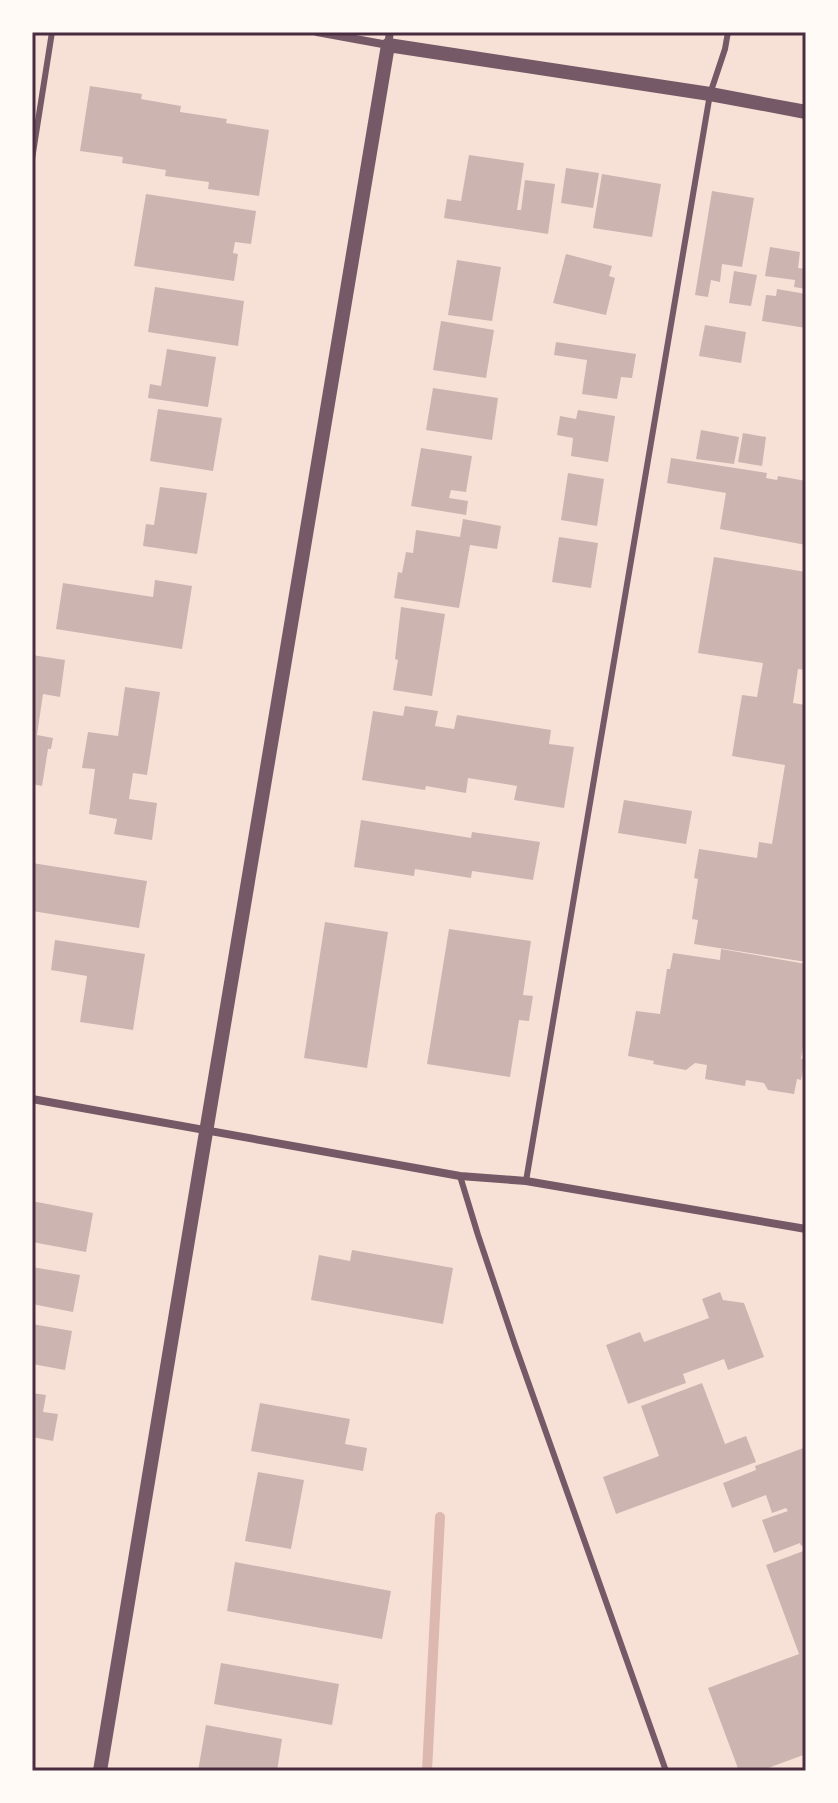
<svg xmlns="http://www.w3.org/2000/svg" width="838" height="1803" viewBox="0 0 838 1803" font-family="Arial,sans-serif">
<style>
.lines{fill:none;stroke-linecap:round;stroke-linejoin:round}
.stream{stroke:#dcb8b0;stroke-width:10}
.building{fill:#ccb4b1}
.service{stroke:#755966;stroke-width:6}
.minor{stroke:#755966;stroke-width:8}
.tertiary{stroke:#755966;stroke-width:14}
.neatline{fill:none;stroke:#4a2c40;stroke-width:3}
</style>
<rect width="100%" height="100%" fill="#f7e1d7"/>
<g class="lines">
<path class="stream" d="M427 1771 440 1517"/>
</g>
<g class="building">
<path d="M90 86 142 94 141 99 181 106 180 112 227 119 226 123 269 130 259 196 208 189 209 182 165 176 166 170 122 163 123 157 80 151Z"/>
<path d="M469 155 524 163 517 210H521L525 180 555 184 548 234 444 218 447 199 461 201Z"/>
<path d="M566 168 599 173 593 208 561 203Z"/>
<path d="M602 174 661 184 652 237 593 228Z"/>
<path d="M712 191 754 198 742 267 722 264 720 282 711 280 708 297 695 295Z"/>
<path d="M146 194 256 211 251 244 235 242 233 253 238 254 234 281 134 266Z"/>
<path d="M770 247 800 252 798 268 806 269V289L794 287 795 280 765 276Z"/>
<path d="M566 254 612 266 609 276 615 278 606 315 553 303Z"/>
<path d="M457 260 501 267 492 321 448 315Z"/>
<path d="M734 271 757 275 751 306 729 303Z"/>
<path d="M155 287 244 301 238 346 148 332Z"/>
<path d="M777 289 806 294V328L762 321 766 295 776 296Z"/>
<path d="M441 321 494 330 486 378 433 370Z"/>
<path d="M705 325 746 332 741 363 699 356Z"/>
<path d="M556 342 636 354 632 378 621 377 617 399 582 394 587 360 554 355Z"/>
<path d="M167 349 216 357 208 407 148 398 150 384 161 386Z"/>
<path d="M433 388 498 398 492 440 426 430Z"/>
<path d="M158 409 222 418 213 471 150 461Z"/>
<path d="M578 410 615 416 608 462 571 456 573 438 557 435 560 416 576 419Z"/>
<path d="M701 430 739 437 734 464 696 459Z"/>
<path d="M743 433 766 437 762 466 738 462Z"/>
<path d="M421 448 472 456 466 492 451 490 449 498 468 501 466 515 411 506Z"/>
<path d="M671 458 767 473 766 478 777 480 778 476 806 481V545L720 529 726 493 667 483Z"/>
<path d="M568 473 604 479 597 526 561 520Z"/>
<path d="M160 487 207 493 197 554 143 546 146 524 154 525Z"/>
<path d="M463 519 501 526 497 549 470 545 459 608 394 598 398 572 402 573 406 552 413 553 416 530 460 537Z"/>
<path d="M559 537 598 543 591 588 552 582Z"/>
<path d="M714 557 806 572V670L798 669 793 703 806 705V962L694 944 698 920 692 919 698 879 694 878 699 849 757 858 759 842 772 844 785 765 732 756 742 695 757 697 763 663 698 653Z"/>
<path d="M155 580 192 586 182 649 56 629 63 583 153 597Z"/>
<path d="M401 607 445 614 432 696 393 690 398 660 395 659Z"/>
<path d="M32 655 65 660 60 697 43 694 37 735 53 738 51 749H48L42 786 32 784Z"/>
<path d="M125 687 160 692 147 775 133 773 129 799 157 803 152 840 114 834 117 819 89 814 95 769 82 768 88 732 118 736Z"/>
<path d="M405 706 438 711 435 726 454 729 457 715 551 730 549 744 574 747 564 808 514 800 517 786 468 778 466 793 426 786 425 790 362 780 373 711 403 716Z"/>
<path d="M624 800 692 811 686 844 618 833Z"/>
<path d="M361 820 471 838 472 832 540 842 533 880 472 871 471 878 415 869 414 876 354 867Z"/>
<path d="M32 863 147 881 139 928 32 911Z"/>
<path d="M325 922 388 932 367 1068 304 1058Z"/>
<path d="M449 929 531 941 523 995 533 996 529 1021 519 1020 510 1077 427 1064Z"/>
<path d="M55 940 145 954 133 1030 80 1022 87 976 51 970Z"/>
<path d="M721 949 806 964V1027L801 1059H805L801 1080 797 1079 794 1094 768 1090 764 1083 746 1080 745 1086 705 1079 707 1065 695 1063 686 1070 653 1064 654 1061 628 1056 636 1011 660 1014 667 969H670L673 953 720 960Z"/>
<path d="M32 1201 93 1213 86 1252 32 1242Z"/>
<path d="M352 1250 453 1268 443 1324 311 1300 319 1255 350 1261Z"/>
<path d="M32 1267 80 1275 73 1312 32 1304Z"/>
<path d="M720 1292 723 1300 744 1303 764 1357 728 1370 724 1359 683 1374 686 1383 628 1404 606 1345 640 1332 644 1342 709 1318 702 1299Z"/>
<path d="M32 1324 72 1331 65 1370 32 1364Z"/>
<path d="M702 1383 725 1444 746 1436 756 1462 616 1514 603 1477 659 1456 641 1406Z"/>
<path d="M32 1393 46 1395 43 1412 58 1414 53 1441 32 1437Z"/>
<path d="M260 1403 350 1419 345 1444 367 1448 363 1471 251 1451Z"/>
<path d="M806 1447V1544L801 1546 800 1543 774 1553 762 1520 788 1511 786 1508 772 1513 766 1495 732 1508 723 1483 756 1470 755 1466Z"/>
<path d="M258 1472 304 1480 291 1549 245 1541Z"/>
<path d="M806 1550V1754L760 1771H739L708 1688 799 1654 766 1565Z"/>
<path d="M235 1562 391 1591 382 1639 227 1611Z"/>
<path d="M221 1663 339 1684 332 1725 214 1704Z"/>
<path d="M206 1725 282 1739 277 1771H198Z"/>
</g>
<g class="lines">
<g class="service">
<path d="M32 159 52 32"/>
<path d="M460 1176 478 1235 515 1345 666 1771"/>
<path d="M526 1181 710 94 725 49 728 32"/>
</g>
<g class="minor">
<path d="M317 32 388 45 390 32"/>
<path d="M32 1099 460 1176 526 1181 806 1229"/>
</g>
<path class="tertiary" d="M100 1771 199 1174 388 45 710 94 806 112"/>
</g>
<rect width="838" height="1803" fill="none" stroke="#fffaf5" stroke-width="68"/>
<rect x="34" y="34" width="770" height="1735" class="neatline"/>
</svg>
